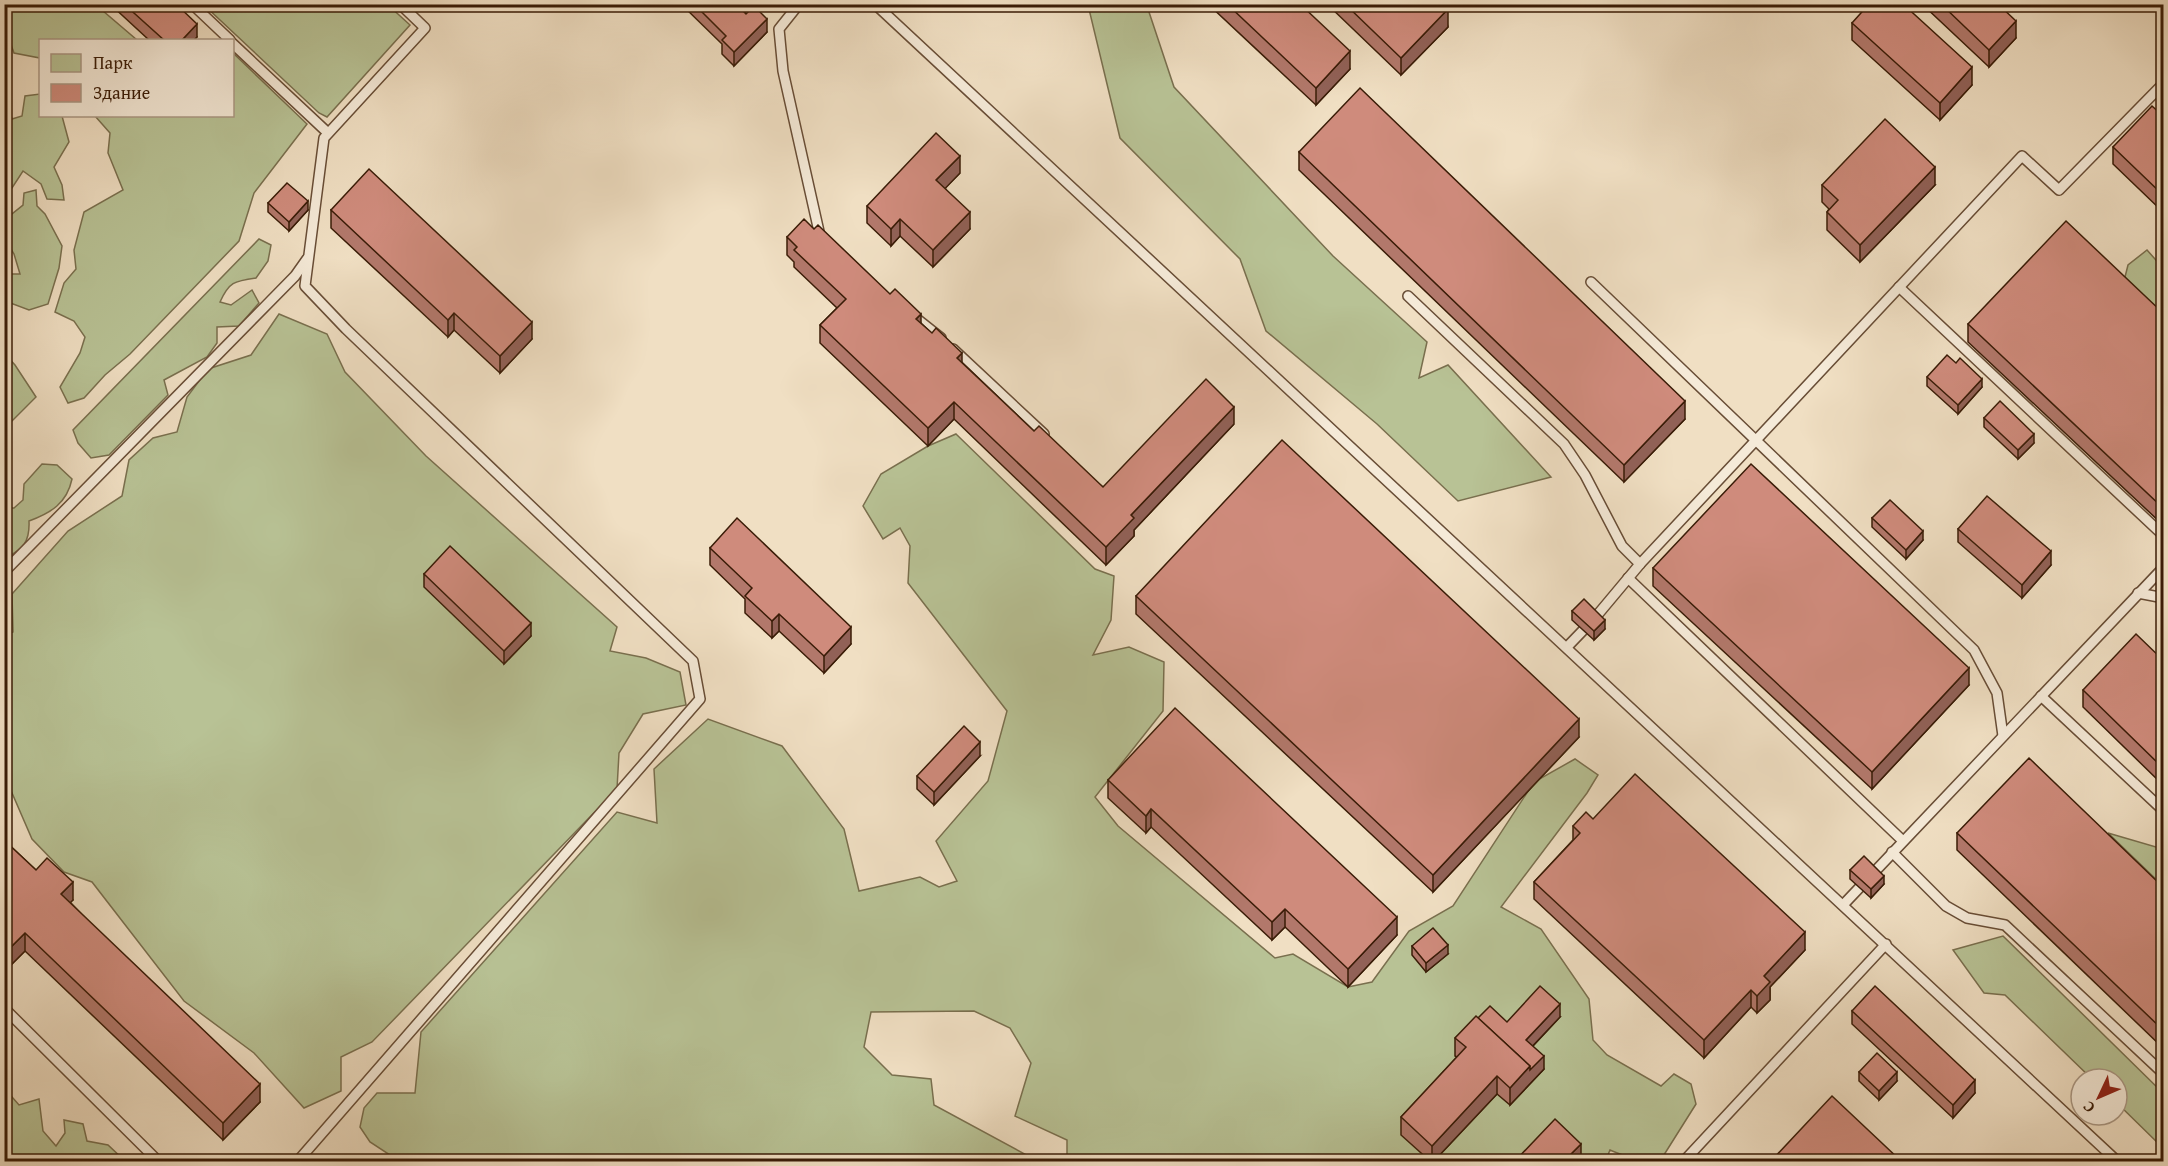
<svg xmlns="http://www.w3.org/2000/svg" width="2168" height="1166" viewBox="0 0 2168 1166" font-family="'Gentium Book Plus',serif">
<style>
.green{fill:#b8c295;stroke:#796f4e;stroke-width:1.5}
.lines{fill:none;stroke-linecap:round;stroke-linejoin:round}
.service-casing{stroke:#684d36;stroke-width:12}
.service{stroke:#f5ead8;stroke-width:9}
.wall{fill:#b2786b;stroke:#3a1c07;stroke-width:1.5}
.shaded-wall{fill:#916157;stroke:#3a1c07;stroke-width:1.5}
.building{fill:#cf8b7c;stroke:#3a1c07;stroke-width:1.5}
</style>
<rect width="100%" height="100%" fill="#f0dfc3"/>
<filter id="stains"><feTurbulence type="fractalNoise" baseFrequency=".00333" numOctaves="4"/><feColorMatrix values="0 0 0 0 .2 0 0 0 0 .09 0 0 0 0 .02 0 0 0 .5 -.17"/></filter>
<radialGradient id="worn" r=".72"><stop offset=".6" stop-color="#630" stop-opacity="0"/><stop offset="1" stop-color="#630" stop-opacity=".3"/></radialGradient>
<g class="green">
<path d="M4 5H96L137 40H40V58L14 53 5 28Z"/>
<path d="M204 5H388L410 25 327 117 319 113Z"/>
<path d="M1088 5H1150L1148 9 1174 87 1333 256 1427 342 1419 378 1448 365 1551 477 1458 501 1377 424 1266 331 1240 259 1120 138Z"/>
<path d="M233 53 307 124 254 193 239 241 130 354 105 375 84 398 68 403 60 387 80 353 85 337 74 321 55 312 64 283 76 269 74 250 84 212 123 190 108 153 110 133 95 116H232Z"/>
<path d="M40 94V116H62L69 142 54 167 62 185 64 200 47 199 41 184 23 171 12 188 5 187V97L12 119 22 116 25 96Z"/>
<path d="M36 190 37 206 45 214 62 246 59 268 48 304 29 310 5 301V262L7 274H20L14 254 5 239 7 218 23 205 24 193Z"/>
<path d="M259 239 271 245 268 261 256 278C234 281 229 282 220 302L231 305 252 290 259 303 239 326 217 327V343L207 357 164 380 168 395 109 455 91 458 78 443 73 430Z"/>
<path d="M2147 250 2163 268V329L2122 289 2128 265Z"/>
<path d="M279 314 327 334 345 372 426 456 617 627 610 651 646 658 680 672 686 705 643 714 619 753 617 789 372 1042 341 1057V1091L304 1108 254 1053 184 1001 92 882 64 872 32 839 9 786 5 758 4 635 13 632 12 594 68 531 122 496 129 460 153 438 177 432 187 397 208 369 251 355Z"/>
<path d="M5 354 15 365 36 397 5 428Z"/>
<path d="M956 434 1095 569 1114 576 1111 620 1093 655 1129 647 1164 662 1163 711 1095 797 1118 826 1275 958 1293 954 1348 987 1372 982 1409 931 1453 906 1534 782 1575 759 1598 775 1587 793 1501 907 1541 929 1589 999 1593 1040 1607 1055 1661 1086 1674 1074 1691 1084 1696 1104 1662 1158C1641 1164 1630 1158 1610 1150L1605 1162 1067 1161V1140L1015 1116 1031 1063 1010 1028 974 1011 871 1012 864 1047 892 1075 931 1079 934 1105 1032 1158 1034 1161H399L370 1142 360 1127 364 1108 377 1093H415L421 1032 617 812 657 823 654 769 708 719 782 746 844 829 859 891 920 877 939 887 957 881 936 841 988 781 1007 711 908 583 910 546 900 528 883 539 863 506 881 474 928 446Z"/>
<path d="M42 464 57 465 72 479C67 503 51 513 29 521 30 543 23 548 5 559V508H14L23 500 24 484Z"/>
<path d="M2108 833 2163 849V886Z"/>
<path d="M2003 936 2163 1093V1148L2117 1103V1079H2092L2005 995 1984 993 1953 950Z"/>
<path d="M5 1089 19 1105 39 1099 43 1131 56 1146 65 1133 64 1120 83 1124 87 1141 108 1145 125 1161H5Z"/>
</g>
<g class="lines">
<defs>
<g id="service">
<path d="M192 4 230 40"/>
<path d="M799 4 779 29 783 71 820 236"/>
<path d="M875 4 2118 1162"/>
<path d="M232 43 328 133"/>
<path d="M1591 282 1974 650 1997 693 2003 736"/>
<path d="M1899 287 2164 536"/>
<path d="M1408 296 1564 444 1585 475 1622 546 1640 564"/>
<path d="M912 315 941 338"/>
<path d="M953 349 1044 434"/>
<path d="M4 572 295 276 307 259"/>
<path d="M1628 578 1903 841"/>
<path d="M2138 593 2164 598"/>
<path d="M1567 647 1594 619 1640 564 2022 156 2059 190 2164 83"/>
<path d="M2041 696 2164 811"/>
<path d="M1892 852 1946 906 1967 918 2005 925 2164 1074"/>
<path d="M1843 905 2164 567"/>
<path d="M4 1008 159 1162"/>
<path d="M297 1162 700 699 693 661 346 329 305 286 324 138 425 28 400 4"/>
<path d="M1683 1162 1886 944"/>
</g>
</defs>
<use href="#service" class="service-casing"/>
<use href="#service" class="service"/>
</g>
<g class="wall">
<path d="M110 4H176L197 37 194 40H149Z"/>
<path d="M681 4H736L767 32 734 66 722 54V44Z"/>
<path d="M1208 4H1300L1350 69 1316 105Z"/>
<path d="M1327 4H1442L1448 27 1401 75Z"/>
<path d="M1922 4H1998L2016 38 1989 67Z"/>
<path d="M1852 23 1972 85 1940 120 1852 40Z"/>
<path d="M2163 116V212L2113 164V147Z"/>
<path d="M1299 152 1685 419 1624 482 1299 170Z"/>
<path d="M960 173 945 188 970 229 933 267 900 236 891 246 867 223V206Z"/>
<path d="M1822 185H1935L1860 262 1827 230V212L1829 209 1822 202Z"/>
<path d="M268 203 308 210 289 231 268 212Z"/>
<path d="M331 210 532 339 500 373 454 330 448 337 331 228Z"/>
<path d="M787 237 921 323 1034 431 1103 487 1234 424 1134 530V536L1106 565 954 419 928 446 820 343V325L837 308 794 267V262L787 255Z"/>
<path d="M2163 313V525L1968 342V324Z"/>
<path d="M1956 363 1982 387 1958 414 1927 386V377Z"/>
<path d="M1984 418 2034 443 2018 459 1984 427Z"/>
<path d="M1872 518 1923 540 1906 559 1872 527Z"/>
<path d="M1958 529 2051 565 2022 598 1958 542Z"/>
<path d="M710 548 851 644 824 673 779 631 772 638 745 613V599L710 565Z"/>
<path d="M1653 568 1969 685 1872 789 1653 586Z"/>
<path d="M424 574 531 636 504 664 424 587Z"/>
<path d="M1136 596 1579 737 1433 892 1136 614Z"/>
<path d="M1572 611 1605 629 1594 640 1572 620Z"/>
<path d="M2163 660V785L2083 707V690Z"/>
<path d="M980 756 934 805 917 789V776Z"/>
<path d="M1108 780 1397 935 1348 987 1285 927 1272 940 1151 827 1146 833 1108 798Z"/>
<path d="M1593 819 1805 950 1770 987V1000L1757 1013 1751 1007 1704 1058 1534 899V882L1573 840V826Z"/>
<path d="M1957 833 2163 887V1048L1957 850Z"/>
<path d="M4 840 36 870 73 900 70 902 260 1102 223 1140 25 951 9 967 4 962Z"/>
<path d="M1850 870 1884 884 1871 898 1850 879Z"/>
<path d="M1412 946 1448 954 1426 972 1412 955Z"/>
<path d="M1852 1011 1975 1093 1953 1118 1852 1024Z"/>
<path d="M1560 1017 1533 1046 1544 1069 1510 1105 1497 1094 1434 1161H1430L1401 1135V1117L1457 1057 1455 1056V1038L1478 1018 1507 1022Z"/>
<path d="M1859 1072 1897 1081 1879 1100 1859 1081Z"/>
</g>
<g class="shaded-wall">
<path d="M1448 9V27L1401 75V58Z"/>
<path d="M767 19V32L734 66V52Z"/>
<path d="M2016 21V38L1989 67V50Z"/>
<path d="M197 24V37L194 40H182Z"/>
<path d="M1350 51V69L1316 105V88Z"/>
<path d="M1972 67V85L1940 120V103Z"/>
<path d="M960 156V173L936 198V180Z"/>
<path d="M1935 167V185L1860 262V245Z"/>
<path d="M308 201V210L289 231V222Z"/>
<path d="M970 212V229L933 267V250Z"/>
<path d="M900 219V236L891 246V229Z"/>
<path d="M454 313V330L448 337V320Z"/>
<path d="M921 314V331L916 319Z"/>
<path d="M532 322V339L500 373V356Z"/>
<path d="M962 353V370L957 358Z"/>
<path d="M1982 379V387L1958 414V405Z"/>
<path d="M1685 401V419L1624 482V465Z"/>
<path d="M954 402V419L928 446V428Z"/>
<path d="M1234 407V424L1134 530V536L1106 565V547L1131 515Z"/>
<path d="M2034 434V443L2018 459V450Z"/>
<path d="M1923 531V540L1906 559V550Z"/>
<path d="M2051 551V565L2022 598V585Z"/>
<path d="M779 614V631L772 638V621Z"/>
<path d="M1605 620V629L1594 640V631Z"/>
<path d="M531 623V636L504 664V651Z"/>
<path d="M851 627V644L824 673V656Z"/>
<path d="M1969 668V685L1872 789V772Z"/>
<path d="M1579 719V737L1433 892V875Z"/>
<path d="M980 742V756L934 805V792Z"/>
<path d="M1151 809V827L1146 833V816Z"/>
<path d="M1884 876V884L1871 898V889Z"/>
<path d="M73 882V900L61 912V894Z"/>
<path d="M1285 909V927L1272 940V922Z"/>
<path d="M1397 917V935L1348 987V969Z"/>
<path d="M1805 932V950L1770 987V1000L1757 1013V996L1764 976Z"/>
<path d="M25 933V951L9 967V949Z"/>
<path d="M1448 945V954L1426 972V963Z"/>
<path d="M1751 990V1007L1704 1058V1040Z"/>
<path d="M1560 1004V1017L1526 1053V1040Z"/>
<path d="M1544 1056V1069L1510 1105V1088L1530 1066Z"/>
<path d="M1897 1072V1081L1879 1100V1091Z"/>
<path d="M1497 1076V1094L1434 1161H1432V1146Z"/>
<path d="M1975 1080V1093L1953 1118V1105Z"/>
<path d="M260 1084V1102L223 1140V1123Z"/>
<path d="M1581 1144V1157L1577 1161H1564Z"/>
</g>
<g class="building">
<path d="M124 4H176L197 24 182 40H164Z"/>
<path d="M694 4H736L746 14 754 6 767 19 734 52 722 40 726 36Z"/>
<path d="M1227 4H1300L1350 51 1316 88Z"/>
<path d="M1345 4H1442L1448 9 1401 58Z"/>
<path d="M1869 4H1903L1972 67 1940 103 1852 23Z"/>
<path d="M1941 4H1998L2016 21 1989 50Z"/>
<path d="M1360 88 1685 401 1624 465 1299 152Z"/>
<path d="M2152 106 2163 116V195L2113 147Z"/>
<path d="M1885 119 1935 167 1860 245 1827 212 1838 200 1822 185Z"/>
<path d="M936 133 960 156 936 180 970 212 933 250 900 219 891 229 867 206Z"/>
<path d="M369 169 532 322 500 356 454 313 448 320 331 210Z"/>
<path d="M287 183 308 201 289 222 268 203Z"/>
<path d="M804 219 814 229 818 225 890 294 895 289 921 314 916 319 932 333 936 328 962 353 957 358 1034 431 1039 426 1103 487 1206 379 1234 407 1131 515 1134 518 1106 547 954 402 928 428 820 325 846 299 794 250 797 247 787 237Z"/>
<path d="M2066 221 2163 313V508L1968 324Z"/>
<path d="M1947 355 1956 363 1960 358 1982 379 1958 405 1927 377Z"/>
<path d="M2000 401 2034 434 2018 450 1984 418Z"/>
<path d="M1282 440 1579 719 1433 875 1136 596Z"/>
<path d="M1751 464 1969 668 1872 772 1653 568Z"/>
<path d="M1987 496 2051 551 2022 585 1958 529Z"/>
<path d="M1890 500 1923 531 1906 550 1872 518Z"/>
<path d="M737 518 851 627 824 656 779 614 772 621 745 596 752 588 710 548Z"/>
<path d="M450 546 531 623 504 651 424 574Z"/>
<path d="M1584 599 1605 620 1594 631 1572 611Z"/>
<path d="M2136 634 2163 660V768L2083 690Z"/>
<path d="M1175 708 1397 917 1348 969 1285 909 1272 922 1151 809 1146 816 1108 780Z"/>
<path d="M964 726 980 742 934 792 917 776Z"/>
<path d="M2029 758 2163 887V1030L1957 833Z"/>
<path d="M1635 774 1805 932 1764 976 1770 982 1757 996 1751 990 1704 1040 1534 882 1580 833 1573 826 1586 812 1593 819Z"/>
<path d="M4 840 36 870 47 858 73 882 61 894 260 1084 223 1123 25 933 9 949 4 945Z"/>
<path d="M1864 856 1884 876 1871 889 1850 870Z"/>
<path d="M1433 928 1448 945 1426 963 1412 946Z"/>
<path d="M1540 986 1560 1004 1526 1040 1544 1056 1530 1070V1066L1478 1018 1490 1006 1507 1022Z"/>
<path d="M1875 986 1975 1080 1953 1105 1852 1011Z"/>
<path d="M1476 1016 1530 1066 1510 1088 1497 1076 1432 1146 1401 1117 1466 1047 1455 1038Z"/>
<path d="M1877 1053 1897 1072 1879 1091 1859 1072Z"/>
<path d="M1832 1096 1901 1161H1771Z"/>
<path d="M1555 1119 1581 1144 1564 1161H1515Z"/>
</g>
<rect width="2168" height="1166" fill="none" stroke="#f0dfc3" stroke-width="24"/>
<rect x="6" y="6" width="2156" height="1154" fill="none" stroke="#3a1c07" stroke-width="3"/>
<rect x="12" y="12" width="2144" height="1142" fill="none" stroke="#3a1c07" stroke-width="1.5"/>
<rect x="39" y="39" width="195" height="78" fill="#f5ead8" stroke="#aa9884" stroke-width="1.5"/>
<rect x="51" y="54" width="30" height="18" fill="#b8c295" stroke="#aa9884" stroke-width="1.5"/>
<text x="93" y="69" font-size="18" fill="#3a1c07">Парк</text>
<rect x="51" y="84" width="30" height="18" fill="#cf8b7c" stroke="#aa9884" stroke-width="1.5"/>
<text x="93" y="99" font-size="18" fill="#3a1c07">Здание</text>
<g transform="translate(2099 1097) rotate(226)"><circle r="28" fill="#f5ead8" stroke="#aa9884" stroke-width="1.5"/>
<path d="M0-4.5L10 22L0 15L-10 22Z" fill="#8f2418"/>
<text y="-9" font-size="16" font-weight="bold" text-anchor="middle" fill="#3a1c07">С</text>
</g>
<rect width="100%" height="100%" filter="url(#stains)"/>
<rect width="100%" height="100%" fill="url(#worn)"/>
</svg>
